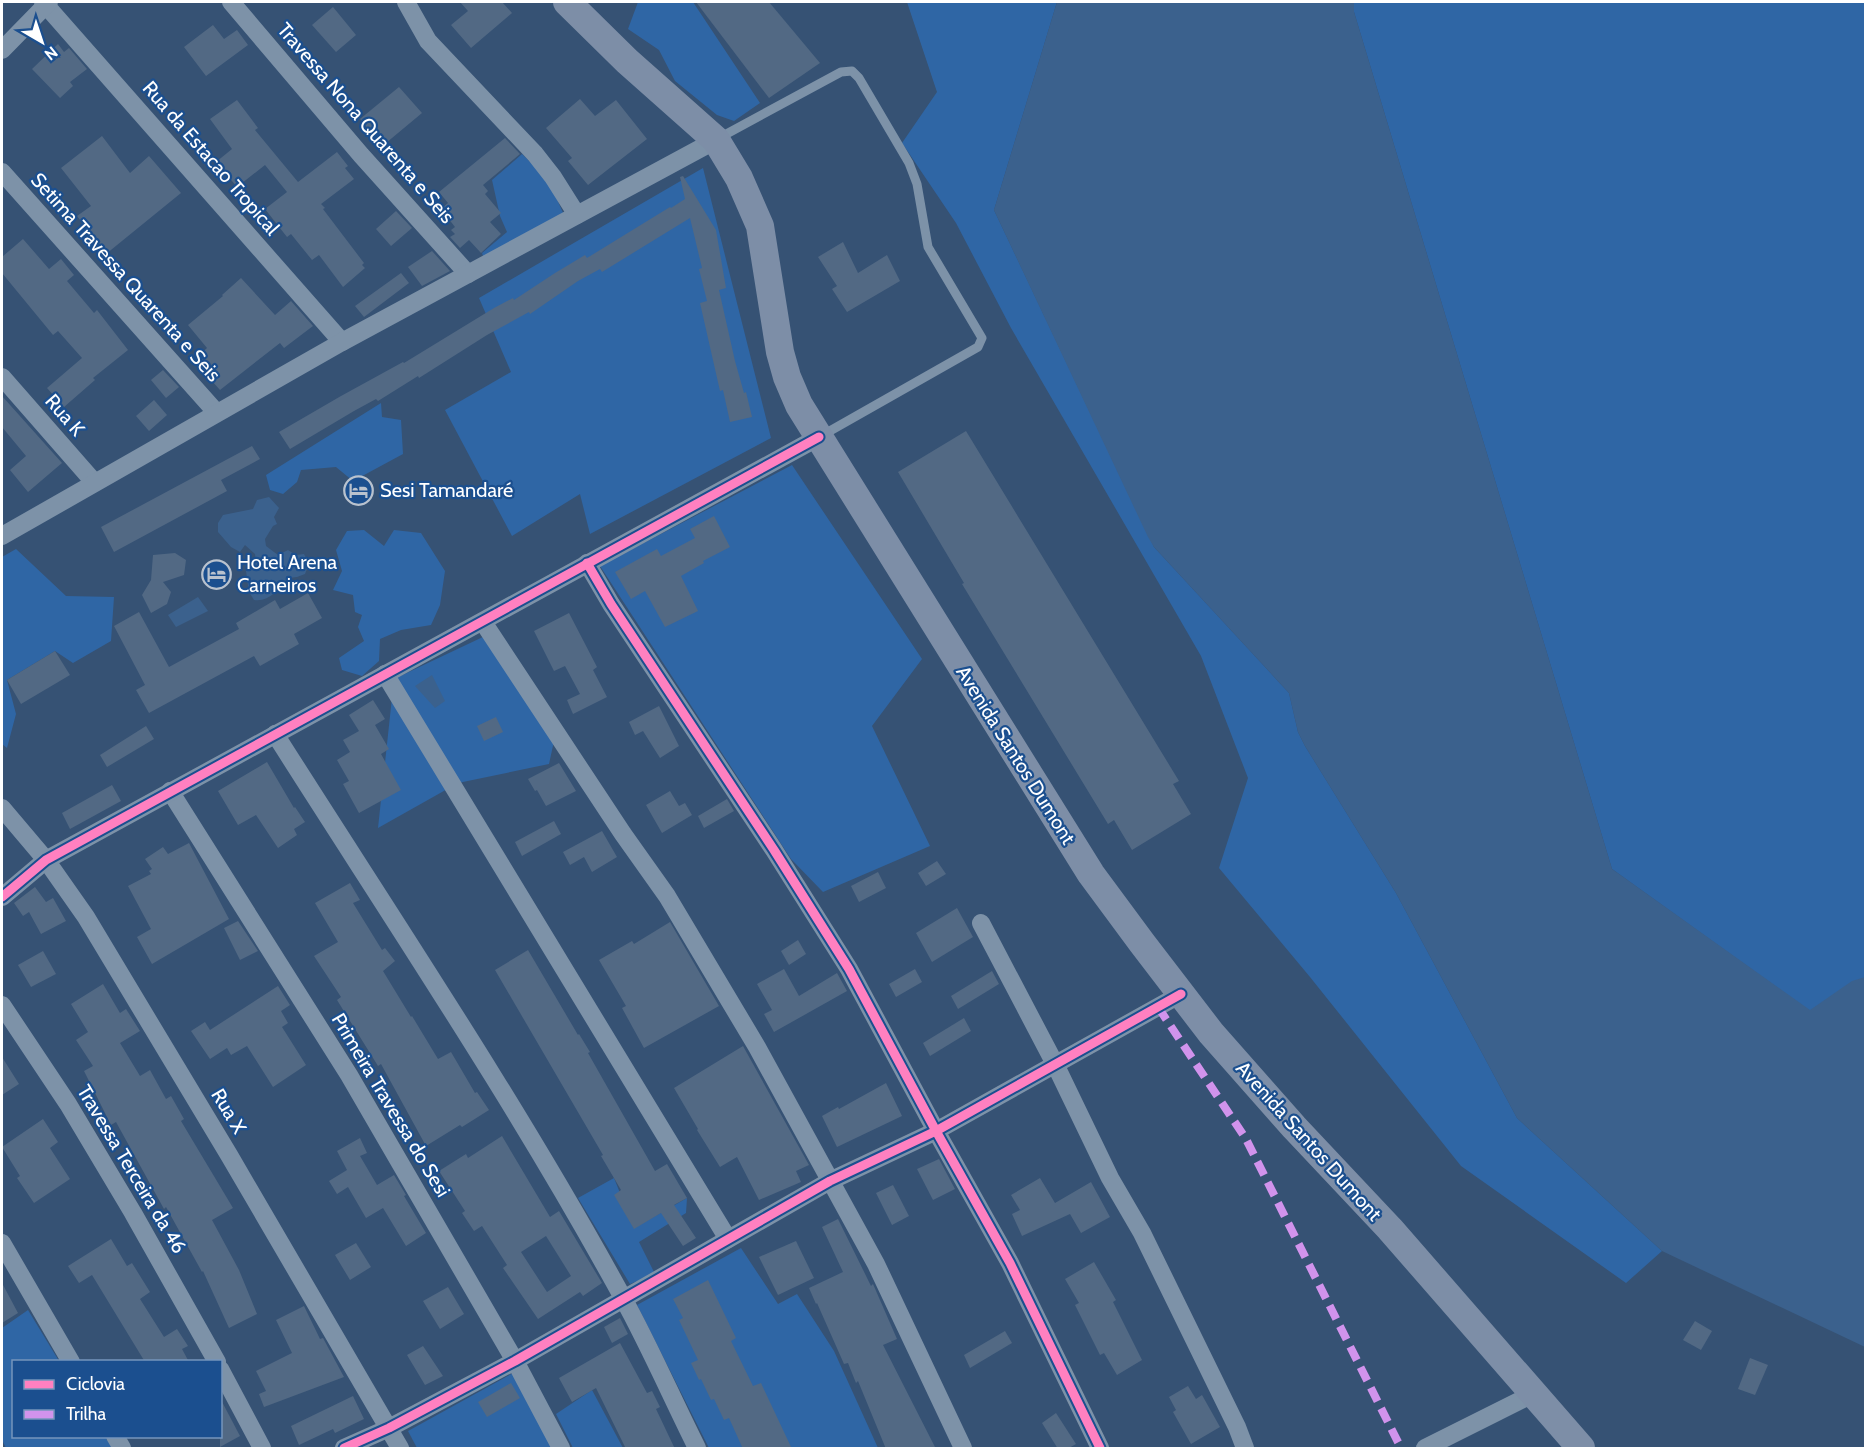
<svg xmlns="http://www.w3.org/2000/svg" width="1867" height="1450" viewBox="0 0 1867 1450" font-family="Cabin,sans-serif">
<style>
.green{fill:#2f66a5}
.water{fill:#3b618d}
.building{fill:#526984;fill-rule:evenodd}
.lines{fill:none;stroke-linecap:round;stroke-linejoin:round}
.service{stroke:#7d92a8;stroke-width:9}
.minor{stroke:#7d92a8;stroke-width:18}
.primary{stroke:#7d8ea7;stroke-width:28}
.quiet{stroke:#d193ec;stroke-width:8;stroke-dasharray:15 8;stroke-linecap:butt}
.cycleway-casing{stroke:#1b4f8f;stroke-width:13}
.cycleway{stroke:#ff80c0;stroke-width:9}
.labels{text-anchor:middle;stroke-width:4.5;stroke-linejoin:round;paint-order:stroke}
.street-label{font-size:20px;fill:#fff;stroke:#1b4f8f}
.poi-label{font-size:20px;fill:#fff;stroke:#1b4f8f;text-anchor:start}
</style>
<rect width="100%" height="100%" fill="#365274"/>
<g class="green">
<path d="M638 2H693L760 103 734 121 717 115 675 81 659 50 628 29Z"/>
<path d="M907 2H1057L994 210 1154 547 1289 693 1298 732 1305 746 1396 893 1517 1118 1662 1251 1626 1283 1461 1166 1310 977 1219 868 1248 778 1201 656 1011 328 956 223 902 143 937 92Z"/>
<path d="M1354 2H1865V1051L1612 869 1354 12Z"/>
<path d="M522 154 548 179 564 215 484 259 482 253 507 232 500 216 492 180Z"/>
<path d="M703 168 771 438 590 534 580 494 512 536 445 410 511 372 479 298Z"/>
<path d="M381 403 382 417 401 420 403 454 353 481 336 467 301 470 297 482 283 494 270 490 266 475Z"/>
<path d="M792 465 922 659 872 726 930 846 823 892 791 859 600 566Z"/>
<path d="M364 530 384 546 394 530 421 533 445 571 440 605 431 625 401 630 380 639 379 661 362 676 342 670 339 658 364 641 358 627 362 615 355 612 353 595 333 590 342 571 336 550 347 531Z"/>
<path d="M16 549 66 596 114 597 111 641 73 663 55 651 7 680 16 714 7 748 2 744V557Z"/>
<path d="M485 636 554 741 549 764 458 783 378 828 394 679Z"/>
<path d="M614 1178 634 1228 687 1198 686 1213 639 1242 655 1274 630 1284 578 1198Z"/>
<path d="M741 1248 778 1304 797 1294 834 1351 878 1448H709L637 1305Z"/>
<path d="M28 1310 59 1361 14 1362V1436L105 1437 113 1448H6L2 1440V1328Z"/>
<path d="M515 1372 553 1448H417L408 1431Z"/>
<path d="M592 1390 623 1448H573L556 1414Z"/>
</g>
<g class="water">
<path d="M1057 2H1354V12L1612 869 1810 1010 1852 981 1865 977V1347L1662 1251 1517 1118 1396 893 1305 746 1298 732 1289 693 1154 547 1148 537 994 210Z"/>
<path d="M269 497 279 508 274 517 277 524 273 526 265 539 266 546 278 555 288 550 296 555 304 554 309 564 305 574 297 577 288 578C278 589 270 602 254 600L249 592 245 564 256 562 255 554 245 545 240 552 231 547 218 532V523L223 515 253 509 257 500Z"/>
<path d="M198 597 208 611 176 627 168 615Z"/>
<path d="M432 675 445 701 435 708 415 686Z"/>
</g>
<g class="building">
<path d="M460 2H502L512 13 471 48 451 25 468 11Z"/>
<path d="M696 2H769L820 63 769 98Z"/>
<path d="M333 7 356 35 336 52 312 25Z"/>
<path d="M213 25 224 39 237 30 248 45 206 76 184 47Z"/>
<path d="M58 44 64 52 69 48 87 69 70 82 73 86 60 98 32 69Z"/>
<path d="M399 87 422 113 386 143 375 130 371 133 360 119Z"/>
<path d="M580 99 595 116 616 100 647 139 588 185 568 161 572 158 546 128Z"/>
<path d="M237 100 258 128 255 130 298 182 337 152 348 166 345 168 354 179 321 204 325 208 323 209 364 263 362 265 365 268 343 287 319 255 312 260 291 234 287 237 265 209 287 192 265 165 237 187 216 162 232 149 210 119Z"/>
<path d="M102 136 130 173 149 156 181 193 106 254 77 216 91 206 61 168Z"/>
<path d="M505 138 520 154 483 185 488 191 485 194 501 213 490 222 501 234 481 253 469 240 460 248 450 237 455 234 451 230 455 227 441 209 448 203 439 192Z"/>
<path d="M683 176 716 230 726 288 719 290 735 361 744 393 746 392 752 417 730 422 723 390 720 391 700 303 707 301 699 269 702 268 690 218 602 272 600 269 578 281 530 314 529 312 487 335 419 378 418 376 378 401 376 399 354 411 290 449 279 432 341 396 403 362 404 363 494 308 513 298 514 300 555 273 585 255 587 258 670 207 671 208 685 199 680 177Z"/>
<path d="M396 211 412 228 391 246 376 229Z"/>
<path d="M23 239 49 269 61 259 74 275 67 281 94 313 97 310 128 350 93 378 95 380 64 407 47 388 82 358 58 331 53 335 2 273V257Z"/>
<path d="M843 242 858 273 887 255 900 281 847 312 832 289 837 286 818 257Z"/>
<path d="M432 251 450 271 422 286 408 267Z"/>
<path d="M401 273 409 283 364 317 355 306Z"/>
<path d="M241 278 275 315 291 301 313 326 284 348 280 343 220 390 204 372 207 369 196 358 207 348 188 325 223 296 222 295Z"/>
<path d="M163 370 179 387 166 398 151 380Z"/>
<path d="M2 396 62 463 28 492 10 470 26 456 2 427Z"/>
<path d="M154 400 167 415 149 431 136 416Z"/>
<path d="M966 431 1179 781 1173 784 1191 814 1132 850 1114 820 1108 824 962 584 964 583 898 472Z"/>
<path d="M252 446 260 459 221 480 227 491 114 552 101 527Z"/>
<path d="M714 516 730 547 703 561 704 563 681 576 698 611 665 627 645 591 631 599 615 572 657 549 661 556 695 538 690 529Z"/>
<path d="M175 553 186 560 184 575 163 582 171 592 167 604 151 613 142 595 151 580 153 555Z"/>
<path d="M308 593 322 618 294 634 299 644 260 666 254 656 149 713 136 690 145 685 114 626 139 612 169 667 239 629 236 623 275 600 280 609Z"/>
<path d="M569 613 597 667 593 670 607 697 573 714 567 700 580 694 565 666 554 671 534 631Z"/>
<path d="M55 651 70 675 21 704 7 680Z"/>
<path d="M373 700 385 719 375 725 389 749 381 754 401 790 359 813 343 784 349 781 337 760 350 752 343 740 359 731 349 715Z"/>
<path d="M659 706 679 746 660 758 643 731 635 735 629 722Z"/>
<path d="M496 717 503 732 484 741 477 726Z"/>
<path d="M146 726 154 739 107 767 100 755Z"/>
<path d="M267 762 294 808 295 807 305 822 294 829 297 835 278 848 256 815 238 825 218 791Z"/>
<path d="M559 763 576 791 546 806 537 790 535 791 528 779Z"/>
<path d="M112 785 121 801 70 829 62 813Z"/>
<path d="M670 791 679 806 685 803 692 815 662 833 646 805Z"/>
<path d="M727 799 734 811 704 828 698 816Z"/>
<path d="M554 821 561 834 522 856 515 842Z"/>
<path d="M602 831 617 857 592 872 584 857 570 865 563 852Z"/>
<path d="M189 843 229 919 152 964 137 937 151 929 128 886 151 874 149 871 152 869 145 859 163 847 168 854Z"/>
<path d="M937 861 946 874 926 886 918 873Z"/>
<path d="M878 872 886 888 859 902 851 886Z"/>
<path d="M350 883 360 900 353 903 382 950 385 948 395 961 383 971 411 1017 412 1016 438 1059 451 1052 475 1093 477 1092 489 1110 462 1127 460 1125 426 1146 381 1064 378 1066 337 1000 341 997 314 956 338 942 315 903Z"/>
<path d="M35 887 46 902 53 898 66 921 41 934 29 912 23 916 14 903Z"/>
<path d="M957 908 973 937 932 962 916 933Z"/>
<path d="M238 921 258 951 240 960 224 928Z"/>
<path d="M670 922 719 1006 644 1048 622 1008 626 1006 599 960 632 941 634 944Z"/>
<path d="M798 940 806 954 789 965 781 951Z"/>
<path d="M528 950 578 1035 579 1034 590 1052 588 1053 655 1171 667 1164 687 1198 674 1205 696 1238 683 1246 661 1213 634 1229 614 1195 621 1190 601 1156 603 1155 495 970Z"/>
<path d="M43 951 56 974 31 987 18 965Z"/>
<path d="M784 969 799 996 837 973 847 991 774 1032 764 1014 772 1010 757 984Z"/>
<path d="M915 969 922 982 896 997 889 984Z"/>
<path d="M992 971 999 984 958 1009 951 996Z"/>
<path d="M103 984 120 1013 126 1009 140 1031 120 1043 140 1076 150 1070 166 1099 171 1096 184 1119 181 1121 233 1208 212 1220 239 1270 257 1314 229 1328 203 1271 202 1272 166 1207 164 1209 116 1122 111 1125 84 1071 93 1066 76 1040 88 1032 71 1004Z"/>
<path d="M278 986 290 1005 281 1011 288 1023 282 1027 306 1065 273 1087 247 1046 231 1055 227 1048 210 1059 191 1031 205 1022 210 1030Z"/>
<path d="M964 1018 971 1031 930 1056 923 1043Z"/>
<path d="M743 1046 809 1165 796 1171 801 1182 759 1200 737 1157 720 1167 697 1130 698 1129 674 1088Z"/>
<path d="M2 1057 19 1084 2 1095Z"/>
<path d="M886 1083 902 1116 837 1147 822 1116 838 1107 839 1109Z"/>
<path d="M43 1119 58 1142 50 1148 70 1179 34 1203 17 1178 20 1176 2 1147Z"/>
<path d="M502 1136 550 1217 559 1211 602 1283 583 1296 580 1292 538 1319 503 1268 507 1265 482 1226 474 1231 462 1213 465 1211 439 1171 466 1154 468 1158ZM546 1236 571 1276 547 1292 521 1252Z"/>
<path d="M360 1138 367 1153 360 1156 377 1185 394 1175 406 1195 404 1196 426 1233 406 1246 383 1208 366 1218 348 1187 337 1194 329 1181 347 1170 337 1151Z"/>
<path d="M939 1159 955 1189 933 1200 917 1169Z"/>
<path d="M1040 1178 1055 1203 1091 1182 1110 1217 1081 1233 1070 1214 1022 1236 1012 1214 1020 1210 1011 1195Z"/>
<path d="M893 1185 909 1216 892 1225 876 1193Z"/>
<path d="M838 1219 871 1286 873 1284 897 1339 883 1345 936 1449H886L858 1381 856 1383 848 1363 844 1364 817 1303 816 1304 809 1288 843 1272 822 1227Z"/>
<path d="M111 1239 127 1266 132 1263 150 1292 140 1299 164 1337 177 1329 188 1346 182 1349 189 1362H145L92 1275 79 1283 68 1266Z"/>
<path d="M796 1241 814 1278 778 1295 759 1257Z"/>
<path d="M356 1243 371 1267 350 1280 335 1255Z"/>
<path d="M1094 1262 1116 1300 1113 1302 1142 1360 1117 1375 1104 1353 1100 1355 1075 1305 1079 1303 1065 1279Z"/>
<path d="M708 1280 736 1338 731 1341 753 1386 761 1383 792 1449H743L729 1418 724 1420 714 1399 711 1400 701 1379 699 1380 691 1363 698 1360 679 1320 683 1318 673 1299Z"/>
<path d="M2 1283 18 1313 2 1323Z"/>
<path d="M448 1287 464 1314 440 1329 423 1301Z"/>
<path d="M304 1306 320 1339 323 1338 344 1377 264 1407 259 1394 266 1391 256 1371 292 1353 276 1320Z"/>
<path d="M620 1318 628 1334 612 1343 604 1327Z"/>
<path d="M1695 1321 1712 1331 1701 1350 1683 1340Z"/>
<path d="M1005 1331 1012 1343 970 1368 964 1355Z"/>
<path d="M620 1343 647 1393 652 1391 660 1407 656 1409 675 1449H626L596 1388 572 1402 559 1378Z"/>
<path d="M423 1346 443 1376 425 1385 407 1355Z"/>
<path d="M1750 1358 1768 1365 1755 1395 1738 1389Z"/>
<path d="M511 1383 520 1398 487 1417 478 1402Z"/>
<path d="M1188 1386 1196 1399 1202 1395 1220 1427 1191 1444 1173 1412 1176 1410 1169 1397Z"/>
<path d="M353 1396 364 1419 335 1433 333 1429 299 1445 291 1426Z"/>
<path d="M220 1398 240 1436 220 1447Z"/>
<path d="M1056 1413 1076 1444 1067 1449H1058L1042 1423Z"/>
</g>
<g class="lines">
<path class="service" d="M719 138 841 72 852 71 859 78 909 163 917 184 928 247 982 338 978 347 821 436"/>
<g class="minor">
<path d="M43 2 342 342"/>
<path d="M231 2 361 155 468 274"/>
<path d="M406 2 428 41 535 154 553 177 577 215"/>
<path d="M2 50 49 2"/>
<path d="M2 172 216 412"/>
<path d="M2 377 94 482"/>
<path d="M2 536 342 342 716 140"/>
<path d="M587 563 611 604 774 850 849 969 936 1131 1010 1263 1100 1448"/>
<path d="M483 622 623 834 667 896 757 1047 876 1264 963 1448"/>
<path d="M385 674 728 1239"/>
<path d="M275 734C393 920 517 1104 623 1298 650 1347 672 1398 697 1448"/>
<path d="M170 791 349 1075 515 1361 561 1448"/>
<path d="M2 808 46 860 86 917 229 1155 400 1448"/>
<path d="M2 897 46 860 819 437"/>
<path d="M981 923 1055 1064 1110 1178 1142 1233 1237 1427 1245 1448"/>
<path d="M2 1005 68 1104 133 1213 217 1362"/>
<path d="M2 1243 71 1362"/>
<path d="M220 1369 262 1448"/>
<path d="M115 1436 122 1448"/>
<path d="M344 1448 389 1428 515 1361 830 1181 936 1131 1181 994"/>
<path d="M1425 1448 1533 1394"/>
</g>
<path class="primary" d="M567 2 627 61 716 140 739 178 760 226 780 352 787 377 799 405 1091 874 1142 943 1211 1033 1294 1127 1390 1229 1581 1448"/>
<path class="quiet" d="M1158 1007 1246 1139 1401 1448"/>
<defs>
<g id="cycleway">
<path d="M587 563 611 604 774 850 849 969 936 1131 1010 1263 1100 1448"/>
<path d="M2 897 46 860 819 437"/>
<path d="M344 1448 389 1428 515 1361 830 1181 936 1131 1181 994"/>
</g>
</defs>
<use href="#cycleway" class="cycleway-casing"/>
<use href="#cycleway" class="cycleway"/>
</g>
<defs>
<symbol id="hotel-ring" viewBox="-11 -11 22 22"><circle r="9.5" fill="#1b4f8f" stroke="#b9c2ce" stroke-width="1.5"/><path d="M-6-4.5h1.5V1H6V5H4.5V3h-9V5H-6ZM-4 0a1.8 1.8 0 1 1 3.6 0ZM.5 0V-2.5h3Q6-2.5 6 0Z" fill="#b9c2ce"/></symbol>
</defs>
<g fill-rule="evenodd">
<use href="#hotel-ring" x="342" y="474" width="33" height="33"/>
<use href="#hotel-ring" x="200" y="558" width="33" height="33"/>
</g>
<g class="labels">
<g class="street-label">
<text transform="translate(366 123) rotate(49)" y="7">Travessa Nona Quarenta e Seis</text>
<text transform="translate(211 158) rotate(49)" y="7">Rua da Estacao Tropical</text>
<text transform="translate(126 277) rotate(48)" y="7">Setima Travessa Quarenta e Seis</text>
<text transform="translate(65 415) rotate(49)" y="7">Rua K</text>
<text transform="translate(1016 755) rotate(58)" y="7">Avenida Santos Dumont</text>
<text transform="translate(391 1105) rotate(59)" y="7">Primeira Travessa do Sesi</text>
<text transform="translate(229 1111) rotate(59)" y="7">Rua X</text>
<text transform="translate(1309 1141) rotate(48)" y="7">Avenida Santos Dumont</text>
<text transform="translate(132 1169) rotate(59)" y="7">Travessa Terceira da 46</text>
</g>
<g class="poi-label">
<text x="380" y="497">Sesi Tamandaré</text>
<text x="237" y="569">Hotel Arena<tspan x="237" dy="23">Carneiros</tspan></text>
</g>
</g>
<rect width="1867" height="1450" fill="none" stroke="#ffffff" stroke-width="6"/>
<rect x="12" y="1360" width="210" height="78" fill="#1b4f8f" stroke="#7695bc" stroke-width="1.5"/>
<rect x="24" y="1380" width="30" height="9" fill="#ff80c0" stroke="#7695bc" stroke-width="1.5"/>
<text x="66" y="1390" font-size="18" fill="#ffffff">Ciclovia</text>
<rect x="24" y="1410" width="30" height="9" fill="#d193ec" stroke="#7695bc" stroke-width="1.5"/>
<text x="66" y="1420" font-size="18" fill="#ffffff">Trilha</text>
<g transform="translate(42 42) rotate(141)" stroke="#1b4f8f" stroke-width="4.5" paint-order="stroke">
<path d="M0-4.5L10 22L0 15L-10 22Z" fill="#ffffff"/>
<text y="-9" font-size="16" font-weight="bold" text-anchor="middle" fill="#ffffff">N</text>
</g>
</svg>
